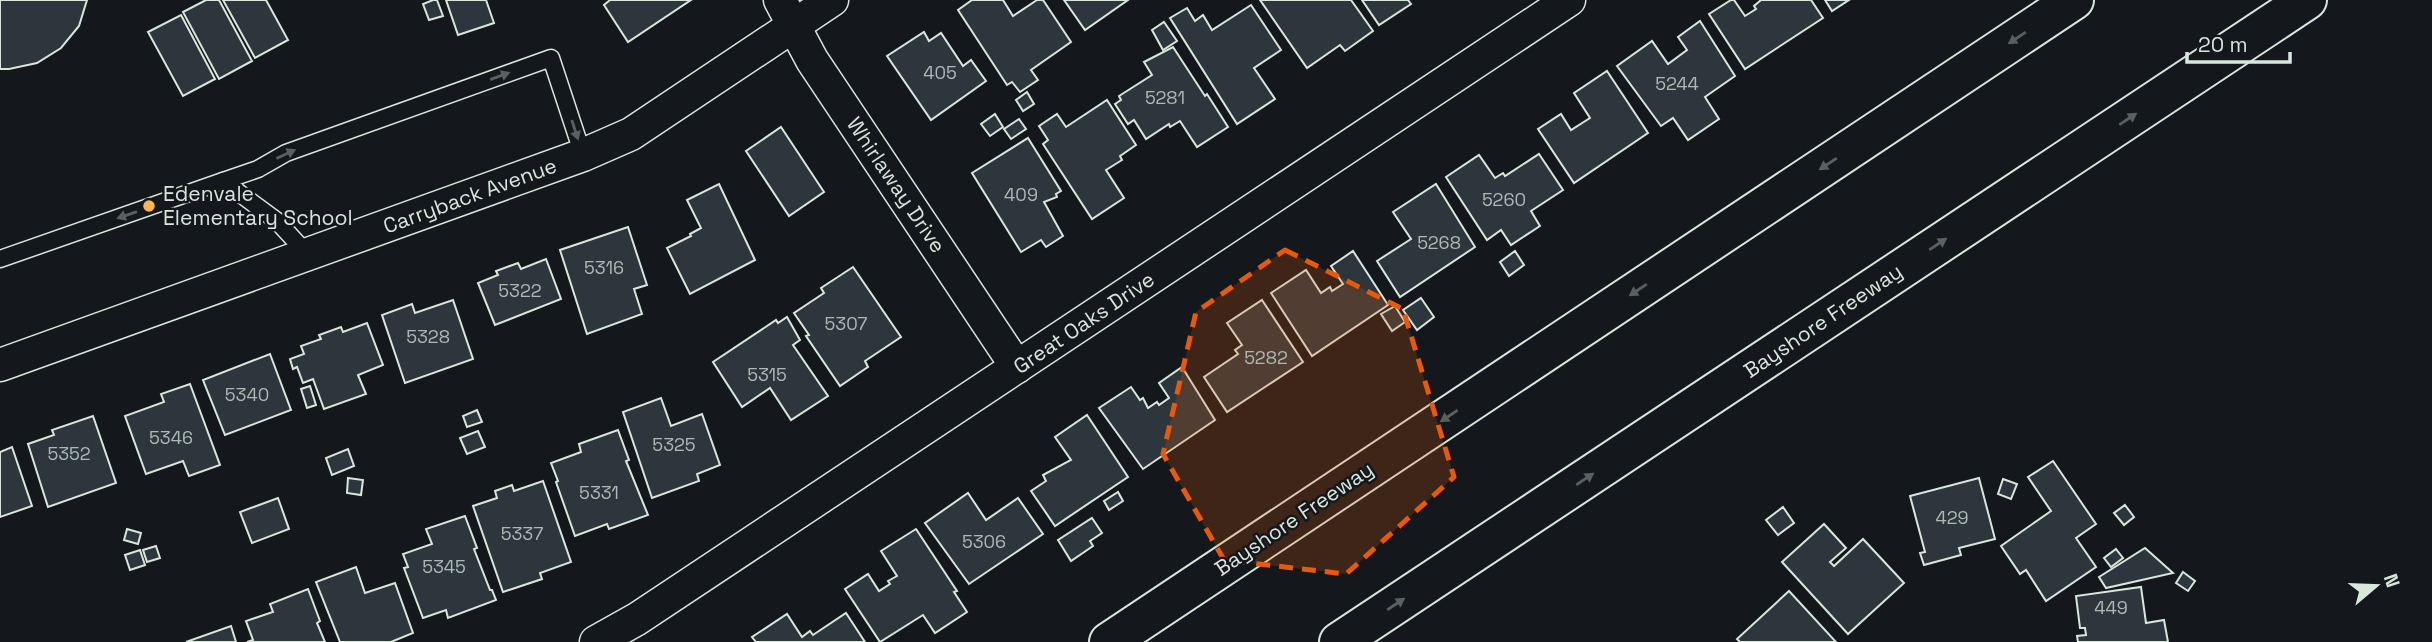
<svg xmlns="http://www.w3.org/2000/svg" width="2432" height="642" viewBox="0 0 2432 642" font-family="'Space Grotesk',sans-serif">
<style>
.building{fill:#2c363c;stroke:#d8e6dc;stroke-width:2}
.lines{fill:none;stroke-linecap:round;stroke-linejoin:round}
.service-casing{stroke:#d8e6dc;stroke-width:19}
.minor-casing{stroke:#d8e6dc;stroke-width:35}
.motorway-casing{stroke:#d8e6dc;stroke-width:42}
.service{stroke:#14181c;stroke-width:16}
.minor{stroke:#14181c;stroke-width:32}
.motorway{stroke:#14181c;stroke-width:38}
.oneway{fill:#59605f}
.marked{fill:#e8590c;fill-opacity:0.2;stroke:#e8590c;stroke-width:5;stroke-dasharray:14 9;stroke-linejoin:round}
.poi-dot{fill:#ffb74d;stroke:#14181c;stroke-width:2.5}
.labels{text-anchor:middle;stroke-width:5;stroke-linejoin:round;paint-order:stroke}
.number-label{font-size:18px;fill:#adbab4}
.street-label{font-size:21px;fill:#d8e6dc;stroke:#14181c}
.poi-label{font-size:21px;fill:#d8e6dc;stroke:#14181c;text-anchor:start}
</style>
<rect width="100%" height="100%" fill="#14181c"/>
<g class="building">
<path d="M0 0H87L79 26 61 48 37 63 9 69H0Z"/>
<path d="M206 0H219L252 61 219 79 183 12Z"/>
<path d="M223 0H266L288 40 255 58Z"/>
<path d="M433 0H437L443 16 429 20 423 4Z"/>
<path d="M446 0H486L494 23 458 35Z"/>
<path d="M610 0H691L628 42 604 5Z"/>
<path d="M972 0H1003L1013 16 1037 0H1043L1071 42 1031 70 1038 80 1020 92 1012 82 1007 85 958 10Z"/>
<path d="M1064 0H1128L1085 30Z"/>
<path d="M1260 0H1351L1373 31 1345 51 1340 45 1307 68Z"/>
<path d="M1362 0H1408L1411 4 1379 25Z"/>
<path d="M1731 0H1734L1745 16 1756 9 1754 6 1761 0H1811L1823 18 1745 69 1709 14Z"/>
<path d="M1825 0H1849L1832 11Z"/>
<path d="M1251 5 1281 50 1254 68 1275 99 1237 124 1170 18 1187 8 1195 21 1203 15 1212 30Z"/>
<path d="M181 15 215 79 183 96 148 32Z"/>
<path d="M1700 21 1735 76 1705 97 1719 119 1688 140 1673 118 1661 126 1617 66 1652 41 1668 64 1687 50 1678 37Z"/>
<path d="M1164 22 1177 41 1163 50 1152 30Z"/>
<path d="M924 32 929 41 941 33 963 66 971 60 986 81 931 120 887 56Z"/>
<path d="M1173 47 1205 96 1207 94 1228 127 1197 147 1180 121 1170 127 1169 124 1146 139 1134 120 1128 124 1115 104 1121 100 1119 96 1152 75 1144 62Z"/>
<path d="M1607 71 1648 133 1574 183 1538 129 1561 114 1571 130 1590 118 1574 93Z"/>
<path d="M1027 92 1034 104 1023 111 1016 100Z"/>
<path d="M1107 100 1136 145 1120 156 1122 160 1106 170 1124 198 1092 219 1043 144 1048 140 1039 126 1057 114 1066 127Z"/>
<path d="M995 114 1003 127 990 136 981 124Z"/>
<path d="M1019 119 1026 129 1011 139 1004 129Z"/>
<path d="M781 127 824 192 789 216 746 151Z"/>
<path d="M1028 138 1061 191 1056 194 1057 197 1044 202 1063 236 1046 247 1041 240 1021 252 972 173Z"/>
<path d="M1539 154 1563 190 1531 211 1540 226 1511 245 1501 230 1487 240 1446 177 1479 155 1495 178 1503 173 1505 176Z"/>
<path d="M719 184 755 260 690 294 667 248 691 236 690 234 701 228 687 200Z"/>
<path d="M1436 184 1475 247 1400 297 1377 261 1411 239 1393 212Z"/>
<path d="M628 227 647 285 634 289 642 314 587 334 560 250Z"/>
<path d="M1353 251 1388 305 1312 356 1271 293 1306 270 1321 293 1330 287 1332 291 1343 284 1331 266Z"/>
<path d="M1515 251 1524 265 1509 276 1500 262Z"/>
<path d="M546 259 561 299 495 325 478 283 498 275 496 271 518 263 521 269Z"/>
<path d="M853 267 901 337 865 361 868 367 840 386 806 336 809 335 794 313 824 293 821 288Z"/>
<path d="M1421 298 1434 317 1417 330 1403 310Z"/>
<path d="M453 300 473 359 405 383 382 315 412 304 415 313Z"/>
<path d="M1262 300 1303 362 1227 412 1204 377 1238 354 1235 350 1242 345 1227 323Z"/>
<path d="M1395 306 1405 322 1392 331 1381 314Z"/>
<path d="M787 317 800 340 793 345 828 396 791 420 770 388 742 407 713 362 776 320 778 323Z"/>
<path d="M367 323 383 365 358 375 366 394 324 409 313 379 303 383 297 367 293 369 290 359 304 354 301 346 321 339 319 335 341 327 343 332Z"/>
<path d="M270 354 291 410 225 435 203 380Z"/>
<path d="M1182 367 1215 420 1143 469 1099 408 1131 387 1140 400 1143 398 1148 408 1157 402 1159 405 1169 398 1159 383Z"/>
<path d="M190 384 220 465 189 476 183 461 146 474 125 416 164 402 161 394Z"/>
<path d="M310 386 316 405 307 408 301 389Z"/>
<path d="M661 398 671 426 702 414 720 465 697 474 699 481 652 498 623 412Z"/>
<path d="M477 410 482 422 467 427 463 416Z"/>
<path d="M1087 415 1128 477 1055 526 1031 491 1046 481 1043 475 1071 460 1055 437Z"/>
<path d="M93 416 116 483 48 507 28 444 54 435 52 430Z"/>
<path d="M618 430 629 460 626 461 648 515 609 529 607 524 575 536 556 482 558 481 551 463 581 452 579 444Z"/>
<path d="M478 431 485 447 467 454 460 438Z"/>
<path d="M12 447 32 506 0 517V452Z"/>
<path d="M348 449 354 466 332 475 326 458Z"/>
<path d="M2053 461 2096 524 2076 538 2096 567 2046 601 2026 570 2020 574 2001 546 2051 511 2028 477Z"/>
<path d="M348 478 363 480 361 495 347 493Z"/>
<path d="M1979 478 1995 539 1959 548 1961 555 1924 565 1920 553 1925 552 1910 496Z"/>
<path d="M2003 479 2017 484 2011 499 1998 494Z"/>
<path d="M543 481 571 562 540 573 542 579 503 592 473 506 497 498 495 491 512 485 514 491Z"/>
<path d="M1118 492 1123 501 1109 510 1104 501Z"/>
<path d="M968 493 986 520 1018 498 1043 534 969 584 925 523Z"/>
<path d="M278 498 289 529 252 543 240 512Z"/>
<path d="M2125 505 2134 517 2124 525 2114 513Z"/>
<path d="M1783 507 1794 523 1778 535 1766 520Z"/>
<path d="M465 516 477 548 474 549 490 590H492L496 600 448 618 446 610 423 618 404 568 408 567 403 554 432 544 426 529Z"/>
<path d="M1092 518 1102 533 1090 541 1093 546 1071 561 1058 540Z"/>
<path d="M1824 524 1846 548 1830 562 1834 566 1863 539 1904 583 1848 634 1782 562Z"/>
<path d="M127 529 141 533 138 544 124 540Z"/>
<path d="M916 529 957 591 954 592 967 612 935 633 923 615 880 642 845 589 868 574 879 591 890 584 888 581 897 576 881 551Z"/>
<path d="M156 546 160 558 147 562 143 550Z"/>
<path d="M2145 548 2173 573 2106 588 2099 577Z"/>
<path d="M2116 549 2123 558 2111 567 2104 558Z"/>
<path d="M140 550 145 565 130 570 125 555Z"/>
<path d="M356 567 365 593 395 583 413 633 391 642H340L316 582Z"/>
<path d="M2183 572 2195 581 2188 591 2176 583Z"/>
<path d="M2141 587 2146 623 2164 620 2168 642H2078L2077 636 2086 635 2085 628H2080L2076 596Z"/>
<path d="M308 589 320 621 317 623 325 642H247L253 640 246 621 273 612 270 604Z"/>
<path d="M1789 591 1836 642H1740L1737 639Z"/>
<path d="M846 613 865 642H756L752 637 787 614 802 637 810 631 813 635Z"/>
<path d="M231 626 236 642H186Z"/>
</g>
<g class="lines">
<defs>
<g id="service">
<path d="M223 181 258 169 286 153 551 58 583 155"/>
<path d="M0 259 223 181 277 221 308 255"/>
</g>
<g id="minor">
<path d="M780 0 812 60 1017 367"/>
<path d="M0 365 583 155 631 134 832 0"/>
<path d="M596 642 637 619 1569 0"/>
</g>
<g id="motorway">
<path d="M1109 642 2074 0"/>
<path d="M1339 642 2307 0"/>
</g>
</defs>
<use href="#service" class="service-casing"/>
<use href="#minor" class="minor-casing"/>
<use href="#motorway" class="motorway-casing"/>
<use href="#service" class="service"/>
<use href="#minor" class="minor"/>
<use href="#motorway" class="motorway"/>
</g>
<defs><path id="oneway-solid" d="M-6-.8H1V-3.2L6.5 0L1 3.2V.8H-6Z" transform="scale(1.75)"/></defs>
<g class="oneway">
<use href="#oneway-solid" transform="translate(2017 38) rotate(146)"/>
<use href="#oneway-solid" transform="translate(500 76) rotate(-20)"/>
<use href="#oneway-solid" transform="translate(2128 119) rotate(-34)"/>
<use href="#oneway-solid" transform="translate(575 130) rotate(72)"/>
<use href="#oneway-solid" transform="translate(286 154) rotate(-25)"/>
<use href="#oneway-solid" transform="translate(1828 164) rotate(146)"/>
<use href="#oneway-solid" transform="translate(127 215) rotate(161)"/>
<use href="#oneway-solid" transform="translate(1938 244) rotate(-34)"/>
<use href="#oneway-solid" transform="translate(1638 290) rotate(146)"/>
<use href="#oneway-solid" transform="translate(1449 416) rotate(146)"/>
<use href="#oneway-solid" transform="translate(1585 479) rotate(-34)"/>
<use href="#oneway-solid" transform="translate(1396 604) rotate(-34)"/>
</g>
<path class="marked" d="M1285 250 1403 309 1454 477 1346 574 1224 560 1163 454 1196 312Z"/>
<circle class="poi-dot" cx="149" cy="206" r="7"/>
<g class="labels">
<g class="number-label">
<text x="940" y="79">405</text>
<text x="1677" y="90">5244</text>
<text x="1165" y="104">5281</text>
<text x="1021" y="201">409</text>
<text x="1504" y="206">5260</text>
<text x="1439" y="249">5268</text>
<text x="604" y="274">5316</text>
<text x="520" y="297">5322</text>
<text x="846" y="330">5307</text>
<text x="428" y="343">5328</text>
<text x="1266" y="364">5282</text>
<text x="767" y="381">5315</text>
<text x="247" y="401">5340</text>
<text x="171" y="444">5346</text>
<text x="674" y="451">5325</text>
<text x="69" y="460">5352</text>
<text x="599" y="499">5331</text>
<text x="1952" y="524">429</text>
<text x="522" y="540">5337</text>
<text x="984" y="548">5306</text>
<text x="444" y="573">5345</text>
<text x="2111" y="614">449</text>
</g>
<g class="street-label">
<text transform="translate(896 185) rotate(56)" y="7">Whirlaway Drive</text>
<text transform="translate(470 196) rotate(-20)" y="7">Carryback Avenue</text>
<text transform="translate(1823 321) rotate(-34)" y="7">Bayshore Freeway</text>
<text transform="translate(1084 323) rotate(-34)" y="7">Great Oaks Drive</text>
<text transform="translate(1294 519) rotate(-34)" y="7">Bayshore Freeway</text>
</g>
<g class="poi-label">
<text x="163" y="201">Edenvale<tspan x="163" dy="24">Elementary School</tspan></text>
</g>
</g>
<g transform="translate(2376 586) rotate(71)" stroke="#14181c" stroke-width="5" paint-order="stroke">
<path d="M0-5L12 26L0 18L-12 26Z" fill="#d8e6dc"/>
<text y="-10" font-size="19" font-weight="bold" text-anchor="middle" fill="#d8e6dc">N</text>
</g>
<path d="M2187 52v10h103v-10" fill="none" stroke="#d8e6dc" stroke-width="3.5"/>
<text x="2198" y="52" font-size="21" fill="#d8e6dc" stroke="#14181c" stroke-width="5" paint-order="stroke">20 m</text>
</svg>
